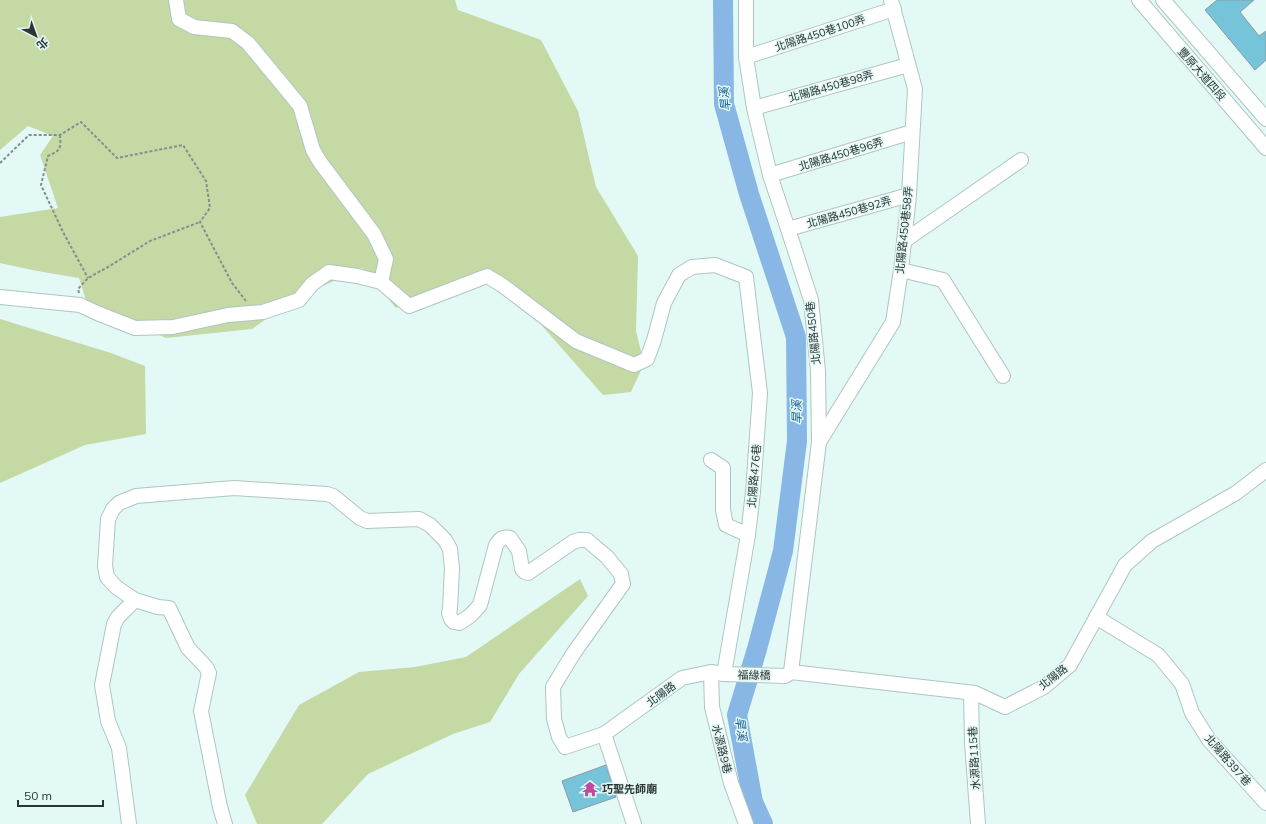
<svg xmlns="http://www.w3.org/2000/svg" width="1266" height="824" viewBox="0 0 1266 824" font-family="Mulish,'Noto Sans TC',sans-serif">
<style>
.green{fill:#c5d9a5}
.lines{fill:none;stroke-linecap:round;stroke-linejoin:round}
.river{stroke:#88b7e5;stroke-width:20}
.building{fill:#76c4da;stroke:#889ca2}
.minor-casing{stroke:#afc5c2;stroke-width:16}
.path{stroke:#80908e;stroke-width:2;stroke-dasharray:3 2;stroke-linecap:butt}
.minor{stroke:#fff;stroke-width:14}
.labels{text-anchor:middle;stroke-width:3;stroke-linejoin:round;paint-order:stroke}
.street-label{font-size:11px;fill:#2d3635;stroke:#e2f9f6}
.poi-label{font-size:11px;font-weight:bold;fill:#2d3635;stroke:#e2f9f6;text-anchor:start}
.water-label{font-size:12px;font-style:italic;fill:#145a92;stroke:#e2f9f6}
</style>
<rect width="100%" height="100%" fill="#e2f9f6"/>
<g class="green">
<path d="M0 0H455L458 10 541 40 578 111 596 187 638 256 636 331 644 364 631 392 603 395 536 319 477 273 396 308 362 268 297 298 252 329 166 338 86 300 79 278 37 271 0 263V217L58 208 40 155 53 136 28 126 0 150Z"/>
<path d="M0 319 111 353 145 366 146 434 85 445 0 483Z"/>
<path d="M580 579 588 596 519 674 490 722 453 734 368 774 322 824H257L245 795 299 705 359 672 415 667 466 657Z"/>
</g>
<g class="lines">
<path class="river" d="M723 0 724 104 749 194 796 337 797 441 783 551 757 649 737 715 753 802 763 824"/>
</g>
<g class="building">
<path d="M1217 0H1254L1240 12 1259 36 1266 31V60L1255 70 1205 10Z"/>
<path d="M606 765 616 797 573 812 562 781Z"/>
</g>
<g class="lines">
<defs>
<g id="minor">
<path d="M176 0 179 19 194 27 232 31 248 43 300 106 313 150 320 162 374 234 386 259 381 282 409 306 487 276 502 285 576 341 634 365 647 359 654 340 664 303 679 275 692 267 715 265 746 277 760 393 753 492 748 535 724 674"/>
<path d="M746 0V57L754 108 770 175 788 229 811 300 818 371 819 442 791 672"/>
<path d="M1139 0 1266 148"/>
<path d="M1163 0 1266 119"/>
<path d="M746 57 894 9"/>
<path d="M754 108 908 65"/>
<path d="M770 175 912 132"/>
<path d="M788 229 909 195"/>
<path d="M904 241 1021 160"/>
<path d="M901 270 943 280 1003 376"/>
<path d="M0 297 80 305 97 313 135 328 173 327 228 315 263 312 299 300 312 284 329 272 357 276 381 282"/>
<path d="M819 442 893 322 901 270 909 195 915 89 891 0"/>
<path d="M711 460 723 468V510L726 525 748 535"/>
<path d="M1096 617 1158 655 1182 684 1192 713 1209 740 1266 803"/>
<path d="M711 672 712 707 731 783 746 824"/>
<path d="M971 693 972 743 978 824"/>
<path d="M604 734 634 824"/>
<path d="M129 824 119 748 108 721 102 685 114 624 118 617 135 600"/>
<path d="M225 824 220 807 201 711 209 673 206 667 188 648 169 608 158 607 135 600 116 587 107 577 105 566 108 519 113 509 119 503 136 496 234 488 327 494 333 496 360 518 367 521 419 519 430 525 445 540 450 549 452 568 450 609 449 613 451 619 454 622 459 623 470 616 480 605 496 545C500 539 503 536 510 538L519 551 522 569 525 572 528 573 573 542 579 540H587L607 557 621 574 623 584 573 654 553 687 554 719 559 737 565 747 604 734 682 678 711 672 724 674 785 676 791 672 975 693 1005 707 1044 687 1070 665 1125 565 1152 541 1236 493 1266 470"/>
</g>
</defs>
<use href="#minor" class="minor-casing"/>
<g class="path">
<path d="M60 135C61 149 61 150 48 156L41 185 63 232 88 278"/>
<path d="M0 163 29 135H60L81 122 117 158 183 145 206 181 210 208 200 222 232 283 246 301"/>
<path d="M79 293 78 289 88 278 108 267 150 241 200 222"/>
</g>
<use href="#minor" class="minor"/>
</g>
<defs>
<symbol id="temple-bare" viewBox="-9 -9 18 18"><path d="M0-6L5-2H3V0L6.5 2.5H4V6H1.5V3h-3V6H-4V2.5H-6.5L-3 0V-2H-5Z" fill="#c0489d" stroke="#e2f9f6" stroke-width="2.5" paint-order="stroke"/></symbol>
</defs>
<g fill-rule="evenodd">
<use href="#temple-bare" x="579" y="778" width="22" height="22"/>
</g>
<g class="labels">
<g class="street-label">
<text transform="translate(820 33) rotate(-18)" y="4">北陽路450巷100弄</text>
<text transform="translate(1202 74) rotate(49)" y="4">豐原大道四段</text>
<text transform="translate(831 86) rotate(-16)" y="4">北陽路450巷98弄</text>
<text transform="translate(841 154) rotate(-17)" y="4">北陽路450巷96弄</text>
<text transform="translate(849 212) rotate(-16)" y="4">北陽路450巷92弄</text>
<text transform="translate(904 230) rotate(-84)" y="4">北陽路450巷58弄</text>
<text transform="translate(813 333) rotate(-96)" y="4">北陽路450巷</text>
<text transform="translate(754 476) rotate(-85)" y="4">北陽路476巷</text>
<text transform="translate(754 675) rotate(1)" y="4">福緣橋</text>
<text transform="translate(1053 677) rotate(-38)" y="4">北陽路</text>
<text transform="translate(661 694) rotate(-36)" y="4">北陽路</text>
<text transform="translate(722 749) rotate(76)" y="4">水源路9巷</text>
<text transform="translate(974 758) rotate(-93)" y="4">水源路115巷</text>
<text transform="translate(1228 760) rotate(49)" y="4">北陽路397巷</text>
</g>
<g class="poi-label">
<text x="602" y="793">巧聖先師廟</text>
</g>
<g class="water-label">
<text transform="translate(725 99) rotate(-96)" y="4">旱溪</text>
<text transform="translate(797 412) rotate(-91)" y="4">旱溪</text>
<text transform="translate(741 729) rotate(83)" y="4">旱溪</text>
</g>
</g>
<g transform="translate(36 36) rotate(139)" stroke="#e2f9f6" stroke-width="3" paint-order="stroke">
<path d="M0-3L7 15L0 10L-7 15Z" fill="#2d3635"/>
<text y="-6" font-size="11" font-weight="bold" text-anchor="middle" fill="#2d3635">北</text>
</g>
<path d="M18 800v6h85v-6" fill="none" stroke="#2d3635" stroke-width="2"/>
<text x="24" y="800" font-size="12" fill="#2d3635" stroke="#e2f9f6" stroke-width="3" paint-order="stroke">50 m</text>
</svg>
